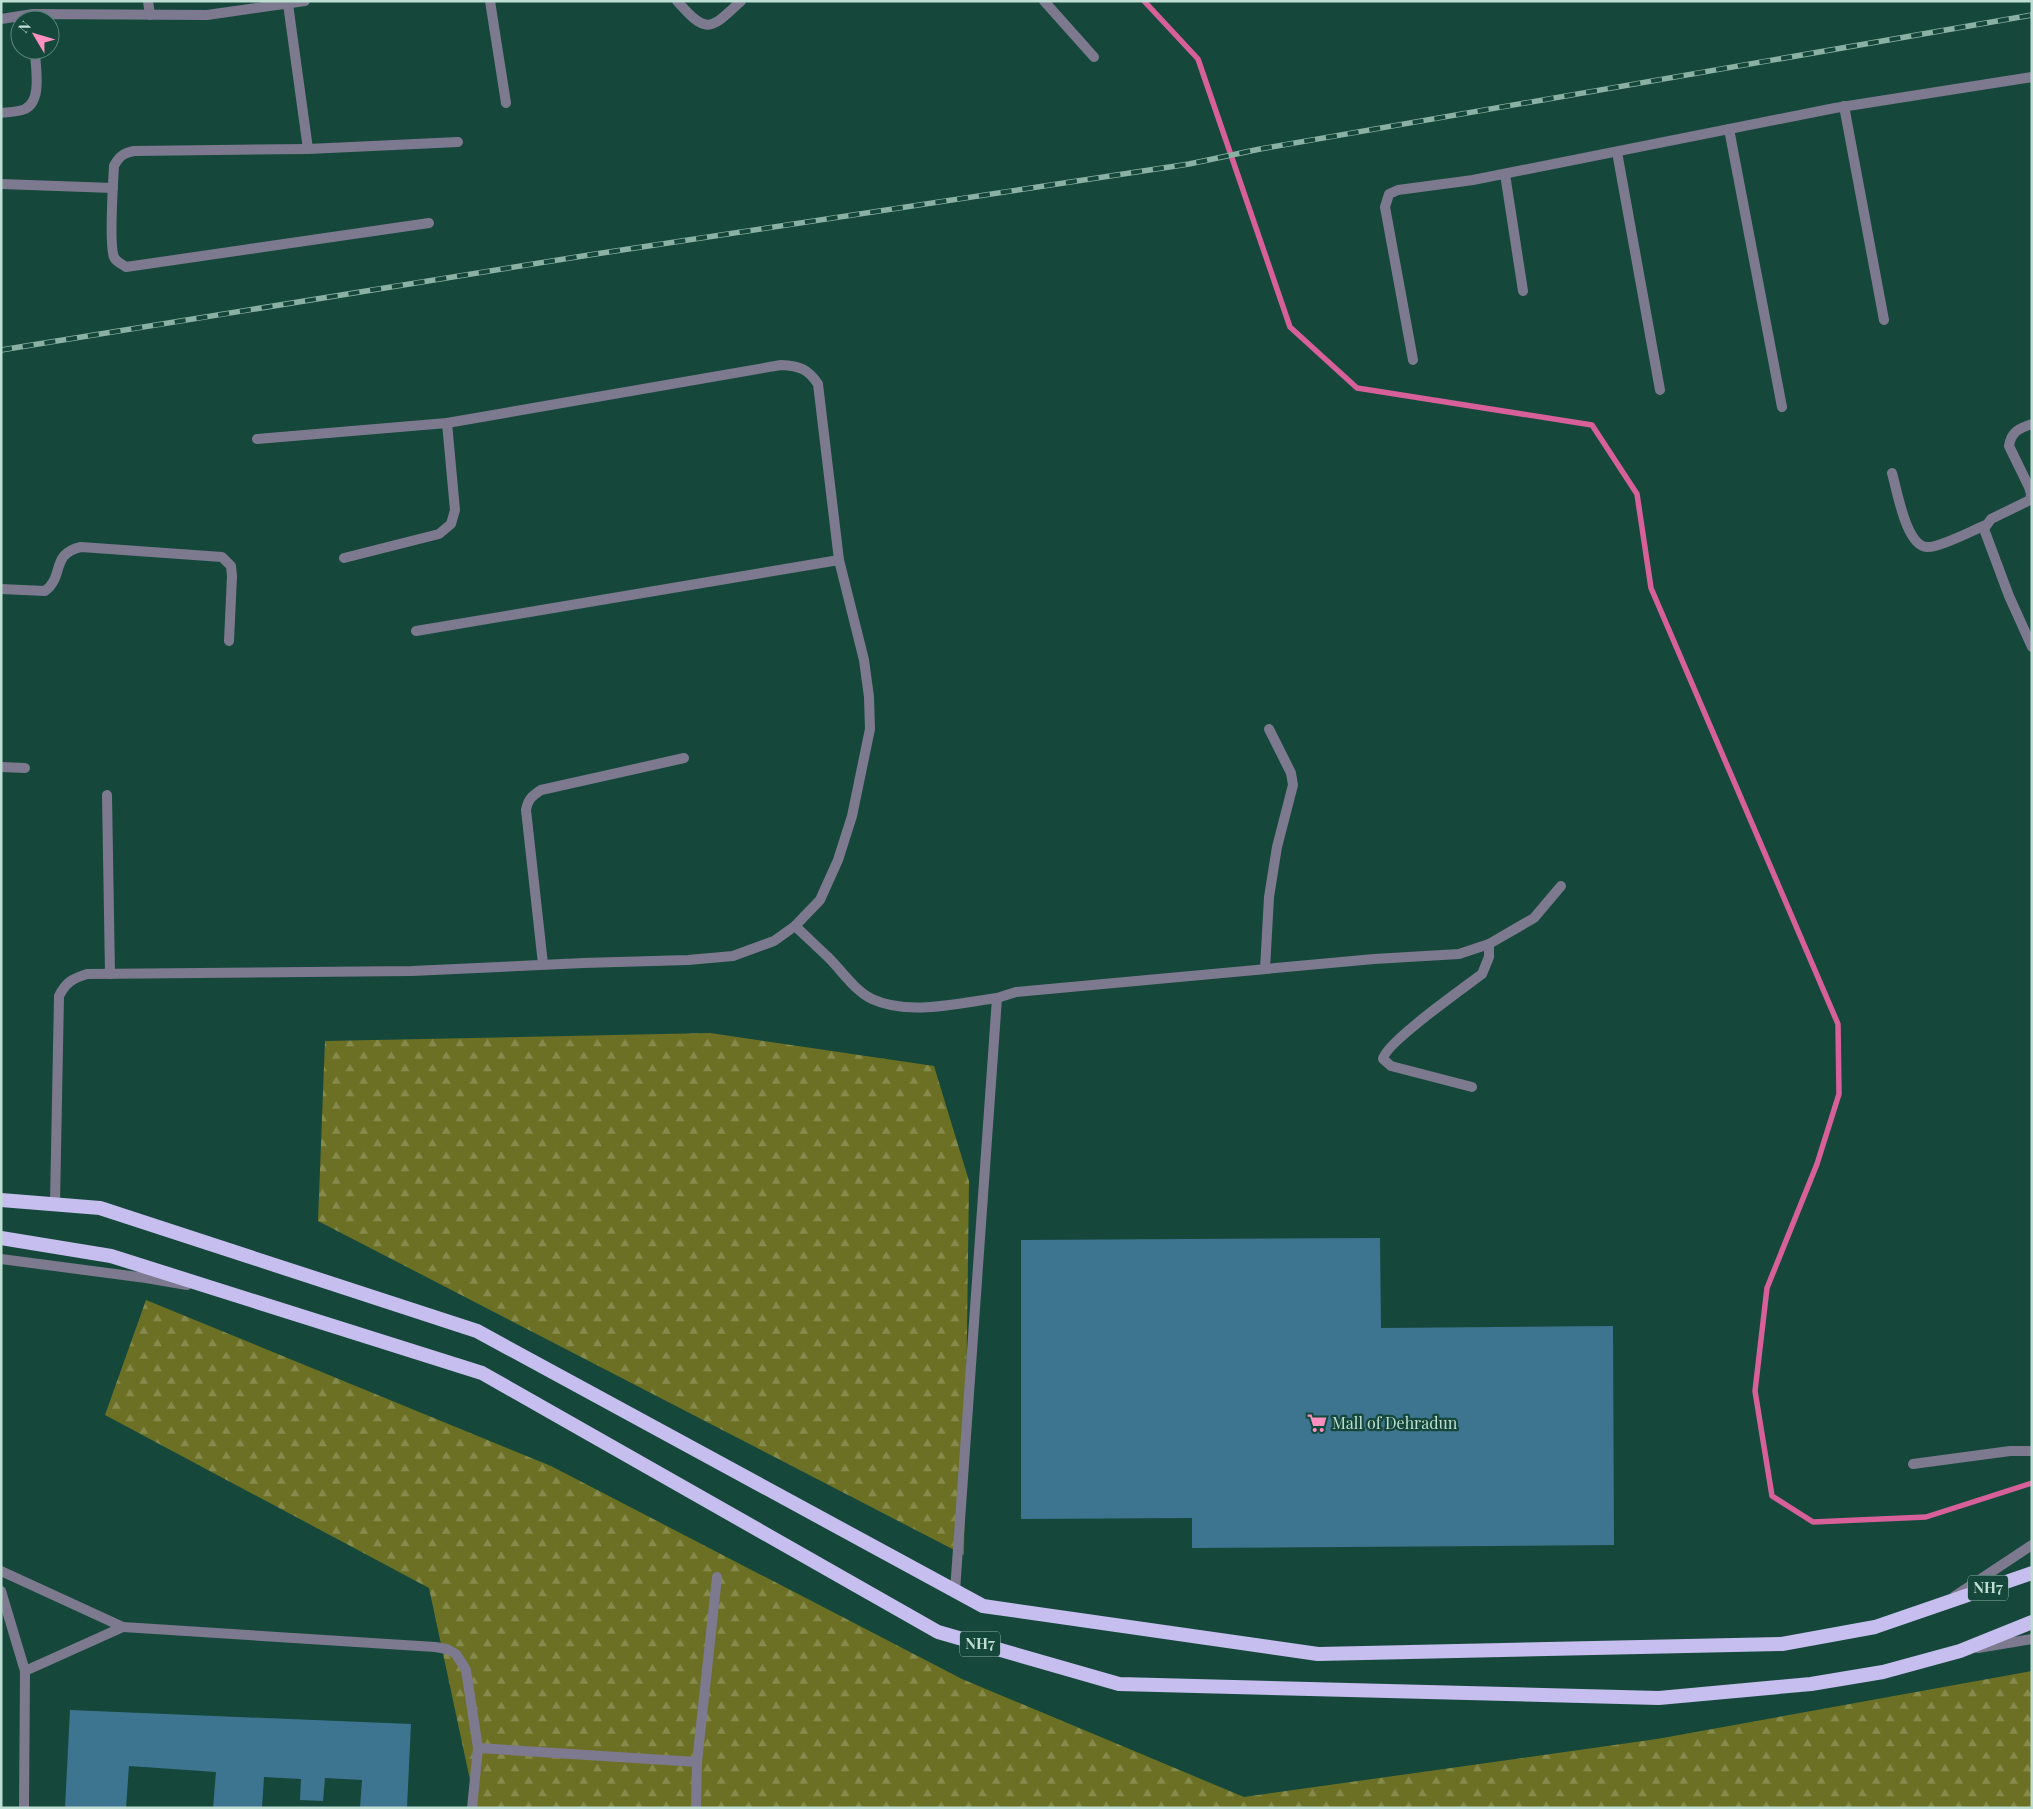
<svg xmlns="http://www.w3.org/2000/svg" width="2033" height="1809" viewBox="0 0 2033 1809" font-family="'Playfair Display',serif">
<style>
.forest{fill:url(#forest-firs)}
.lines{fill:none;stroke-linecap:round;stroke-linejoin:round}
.stream{stroke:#d7609a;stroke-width:5.5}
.building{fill:#3d7490}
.service{stroke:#7d798f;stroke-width:10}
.minor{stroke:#7d798f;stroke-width:10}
.tertiary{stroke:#7d798f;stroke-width:10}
.trunk{stroke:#c6beef;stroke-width:14}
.rail-casing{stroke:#8bb0a4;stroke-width:5.5}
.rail{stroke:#15483a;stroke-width:4;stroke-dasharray:11;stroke-linecap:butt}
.labels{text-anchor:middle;stroke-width:4.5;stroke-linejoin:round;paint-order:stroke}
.shield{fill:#15483a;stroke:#8db2a6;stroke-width:1}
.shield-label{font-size:15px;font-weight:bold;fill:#c0dfd4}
.poi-label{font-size:16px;fill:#c0dfd4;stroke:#15483a;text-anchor:start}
</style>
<defs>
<pattern id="forest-firs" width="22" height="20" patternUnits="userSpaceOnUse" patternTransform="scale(1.25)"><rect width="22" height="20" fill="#6c7024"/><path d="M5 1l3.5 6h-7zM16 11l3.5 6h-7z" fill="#868b4d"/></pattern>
</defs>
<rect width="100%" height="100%" fill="#15483a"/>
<g class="forest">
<path d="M710 1033 934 1066 969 1181 964 1555 318 1221 325 1041Z"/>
<path d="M146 1300 551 1466 962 1679 1244 1797 1657 1739 2032 1671V1808H476L429 1588 105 1415Z"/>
</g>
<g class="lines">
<path class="stream" d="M1144 1 1198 59 1290 327 1357 388 1592 425 1637 494 1651 588 1838 1024 1839 1094 1817 1164 1767 1288 1755 1391 1772 1496 1813 1522 1926 1517 2032 1483"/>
</g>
<g class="building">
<path d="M1380 1238 1381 1328 1613 1326 1614 1545 1192 1548V1518L1021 1519V1240Z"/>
<path d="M70 1710 411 1724 407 1808H360L362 1780 325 1778 323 1801 300 1800 301 1779 264 1777 262 1808H213L216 1772 129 1766 126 1808H65Z"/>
</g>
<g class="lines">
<g class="service">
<path d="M1265 969 1269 897 1277 847 1293 785 1291 773 1269 729"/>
<path d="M1913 1464 2010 1451H2032"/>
<path d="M1 1571 123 1627 435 1647 447 1649 456 1654 466 1670 478 1748 472 1808"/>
<path d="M1 1591 25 1671 24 1808"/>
<path d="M25 1671 123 1627"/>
<path d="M478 1748 697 1762"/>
<path d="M696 1808 697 1762 717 1577"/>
</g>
<g class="minor">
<path d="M148 1 150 15"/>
<path d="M490 1 506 103"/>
<path d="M677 1C707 35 710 30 741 1"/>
<path d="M1044 1 1094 57"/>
<path d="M288 4 308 149 458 142"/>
<path d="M1 19 33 14 207 15 305 1"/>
<path d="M1844 106 1884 320"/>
<path d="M1 113C9 112 18 112 25 109 43 100 35 67 35 50"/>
<path d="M1729 129 1782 407"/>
<path d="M308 149 134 151C124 153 119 156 114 166 113 183 109 245 114 257 116 262 122 264 126 267L429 223"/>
<path d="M1617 152 1660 390"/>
<path d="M1505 174 1523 291"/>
<path d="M1 184 113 188"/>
<path d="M1413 360 1385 207 1389 194 1398 190 1473 180 1835 108 2032 77"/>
<path d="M2032 424C2019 428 2011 432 2009 446L2029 487 2031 494 2030 500 1991 519 1984 529 2009 596 2032 647"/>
<path d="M1892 473C1897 490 1906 546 1927 547 1939 548 1973 530 1986 525"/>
<path d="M344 558 439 534 451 524 455 510 447 423"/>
<path d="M1 589 45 591C65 576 50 554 81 547L222 557 231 566 232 576 229 641"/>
<path d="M416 631 839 560"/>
<path d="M1 767 25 768"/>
<path d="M107 795 110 974"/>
<path d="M795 926C806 936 817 947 828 957 842 971 854 990 872 999 908 1016 959 1003 997 998"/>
<path d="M543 964 526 810C528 799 532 796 541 790L684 758"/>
<path d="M1472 1087 1391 1066 1383 1059C1385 1043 1465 987 1482 974L1489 957V944"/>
<path d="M55 1204 59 996C66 982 72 979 87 974L412 971 583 963 688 960 733 956 774 941 795 926 820 900 838 860 852 816 870 729 869 697 864 660 839 560 818 384C808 369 800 366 781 365L447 423 257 439"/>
<path d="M955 1591 997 998 1016 992 1374 959 1459 954 1489 944 1534 918 1561 886"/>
</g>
<g class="tertiary">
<path d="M1 1259 146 1278 187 1285"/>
<path d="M1955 1596 2032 1545"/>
<path d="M1978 1648 2032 1639"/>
</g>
<g class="trunk">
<path d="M1 1200 100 1208 477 1331 983 1606 1318 1654 1782 1644 1875 1627 2032 1573"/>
<path d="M1 1238 111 1256 482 1373 938 1632 1119 1684 1659 1698 1811 1684 1883 1672 1960 1651 2032 1622"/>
</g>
<defs>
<path id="rail" d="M1 350 589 255 1189 164 1260 149 2032 15"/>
</defs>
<use href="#rail" class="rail-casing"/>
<use href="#rail" class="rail"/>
</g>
<defs>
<symbol id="supermarket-bare" viewBox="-9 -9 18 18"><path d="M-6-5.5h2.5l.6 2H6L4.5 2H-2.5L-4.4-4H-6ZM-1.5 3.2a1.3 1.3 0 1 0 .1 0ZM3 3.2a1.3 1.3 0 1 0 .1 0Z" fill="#fd8fc1" stroke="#15483a" stroke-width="2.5" paint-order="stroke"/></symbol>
</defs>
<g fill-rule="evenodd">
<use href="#supermarket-bare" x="1303" y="1409" width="28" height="28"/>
</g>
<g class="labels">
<g class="shield">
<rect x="1968" y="1575.5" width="40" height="25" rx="4"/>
<rect x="960" y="1631.5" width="40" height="25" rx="4"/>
</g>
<g class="shield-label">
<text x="1988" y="1593">NH7</text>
<text x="980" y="1649">NH7</text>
</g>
<g class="poi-label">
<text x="1332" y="1429">Mall of Dehradun</text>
</g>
</g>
<rect width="2033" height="1809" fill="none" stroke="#c0dfd4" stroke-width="5"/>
<g transform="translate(35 35) rotate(308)"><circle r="24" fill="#15483a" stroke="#598478"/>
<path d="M0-4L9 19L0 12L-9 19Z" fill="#fd8fc1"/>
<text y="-8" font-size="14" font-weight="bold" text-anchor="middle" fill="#c0dfd4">N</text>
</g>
</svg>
